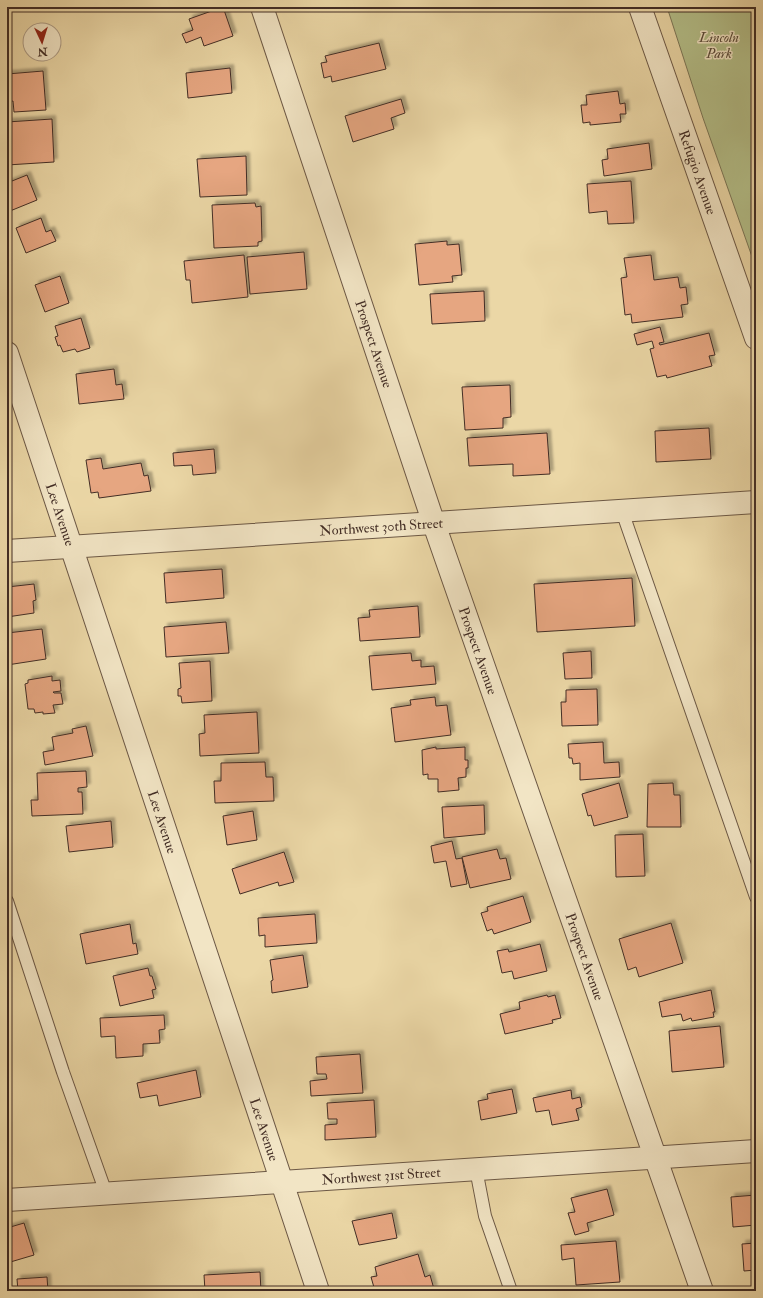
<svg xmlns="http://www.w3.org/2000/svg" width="763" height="1298" viewBox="0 0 763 1298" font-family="'IM FELL Double Pica',serif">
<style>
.green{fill:#b4bf89;stroke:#7b7657}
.building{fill:#e6a681;stroke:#422d25;filter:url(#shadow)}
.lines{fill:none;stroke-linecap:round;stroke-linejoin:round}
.service-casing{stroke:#6c5845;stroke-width:14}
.minor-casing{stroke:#6c5845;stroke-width:24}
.service{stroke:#f2e5c5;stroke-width:12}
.minor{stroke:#f2e5c5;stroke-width:22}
.labels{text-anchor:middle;stroke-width:3;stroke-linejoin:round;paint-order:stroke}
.park-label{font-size:14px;font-style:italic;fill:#594a39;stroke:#f2e5c5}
.street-label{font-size:14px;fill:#422d25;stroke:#f2e5c5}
</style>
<defs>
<filter id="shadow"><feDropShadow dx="3.5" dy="-3.5" stdDeviation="1" flood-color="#0004"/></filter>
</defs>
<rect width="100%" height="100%" fill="#ebd7a6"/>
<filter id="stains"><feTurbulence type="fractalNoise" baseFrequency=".005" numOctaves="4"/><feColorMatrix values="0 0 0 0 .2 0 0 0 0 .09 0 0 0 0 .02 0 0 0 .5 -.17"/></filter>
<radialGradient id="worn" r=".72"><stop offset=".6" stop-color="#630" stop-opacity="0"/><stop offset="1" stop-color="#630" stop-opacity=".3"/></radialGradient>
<path class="green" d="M667 7H756V268L703 118Z"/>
<g class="building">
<path d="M223 7 233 36 204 46 201 37 186 43 182 34 193 30 189 19Z"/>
<path d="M379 43 386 69 332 82 331 76 324 78 321 63 327 62 325 56Z"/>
<path d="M230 68 232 93 188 98 186 73Z"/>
<path d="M43 71 46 110 14 112 13 101 7 102V74Z"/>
<path d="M618 91 620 104 625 103 626 114H620L621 122 590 125V122L583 123 581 105H587L586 95Z"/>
<path d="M401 99 405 113 391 118 394 129 353 142 345 116Z"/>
<path d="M52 119 54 162 7 165V143H9L7 122Z"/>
<path d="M649 143 652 169 604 176 602 160 608 159 607 149Z"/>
<path d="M246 156 247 195 200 197 197 159Z"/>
<path d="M27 175 37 200 10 211 7 202V183Z"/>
<path d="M631 181 634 223 608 224 607 211 589 213 587 184Z"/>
<path d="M255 203 256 207 261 206 262 241 258 242V246L214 248 212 205Z"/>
<path d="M41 218 46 232 51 230 56 241 26 253 16 228Z"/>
<path d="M447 241V245L459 244 462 275 452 276 453 282 419 285 415 244Z"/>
<path d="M304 252 307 289 250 294 247 257Z"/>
<path d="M244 255 248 297 192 303 190 280H186L184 261Z"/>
<path d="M651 255 654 280 678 277 680 288 686 287 688 304 681 305 683 317 632 323 631 314 625 315 621 278 627 277 624 258Z"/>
<path d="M60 276 69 303 45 312 35 285Z"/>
<path d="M484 291 485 321 432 324 430 294Z"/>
<path d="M81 318 90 348 77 352 75 349 63 352 60 345 58 346 55 337 58 336 55 326Z"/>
<path d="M660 327 664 342 659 343 660 345 709 333 715 355 709 356 712 366 667 378 666 375 657 377 650 349 654 348 652 341 637 345 634 334Z"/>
<path d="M114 369 116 385 122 384 124 399 79 404 76 374Z"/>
<path d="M510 385 511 417 503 418V428L465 430 462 387Z"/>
<path d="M709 428 711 459 656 462 655 431Z"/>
<path d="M547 433 550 474 513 476V464L469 466 467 438Z"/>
<path d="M214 449 216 473 193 475 192 465 174 466 173 453Z"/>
<path d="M101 458 103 469 141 463 144 476 148 475 151 491 99 498 98 492 91 493 86 460Z"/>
<path d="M222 569 224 598 166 603 164 573Z"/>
<path d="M632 578 635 626 537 632 534 584Z"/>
<path d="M34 584 36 600 33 601 34 613 7 617V587Z"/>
<path d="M418 606 420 637 360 641 358 618 370 617 369 610Z"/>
<path d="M226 622 229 653 166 657 164 627Z"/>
<path d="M42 629 46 659 7 665V633Z"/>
<path d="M591 651 592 678 565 679 563 653Z"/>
<path d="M411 653 412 661 421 660V667L434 666 436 684 372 690 369 656Z"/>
<path d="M210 661 212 701 182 703 181 696H178V689L181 688 179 663Z"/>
<path d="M52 676V681L60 680 61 691 53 692 54 693H61L63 704 53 705 55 713 43 714V712L35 713 34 709H28L25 684 28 683V680Z"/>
<path d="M597 689 598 725 562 726 561 702H566V690Z"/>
<path d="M435 697 436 706 447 705 451 735 395 742 391 708 411 705 410 700Z"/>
<path d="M257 712 259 753 200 756 199 734 205 733 204 715Z"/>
<path d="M86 726 93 756 45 765 43 752 54 750 52 737 73 733 72 729Z"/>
<path d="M603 742 604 763 619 762 620 777 580 780V763L573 764 572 758H569L568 744Z"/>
<path d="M436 747V749L465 747V760H468V768H466V777L458 778 459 790 438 792V779H428V774L423 775 422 750Z"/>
<path d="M265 762 266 777H273L274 801 215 803 214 781H221V763Z"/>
<path d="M86 771 87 787 78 788V792H82L83 814 32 816 31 800H38L37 773Z"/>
<path d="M619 783 628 817 594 826 591 815 588 816 582 794Z"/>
<path d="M673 783 674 795H680L681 827H647L648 784Z"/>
<path d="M484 805 485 834 444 838 442 807Z"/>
<path d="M253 811 257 840 227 845 223 816Z"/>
<path d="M111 821 113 847 69 852 66 826Z"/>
<path d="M643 834 645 876 616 877 615 835Z"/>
<path d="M452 841 456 859 462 858 467 884 451 887 446 861 434 863 431 846Z"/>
<path d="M497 849 500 859 506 858 511 879 470 888 462 857Z"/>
<path d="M284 852 294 882 279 886 278 882 240 894 232 869Z"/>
<path d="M523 896 531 922 494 934 492 929 487 931 481 913 488 911 487 907Z"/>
<path d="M315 914 317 943 265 947V935L259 936 258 918Z"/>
<path d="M671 923 683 963 639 977 636 967 628 970 619 939Z"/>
<path d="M130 924 133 944 136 943 138 954 86 964 80 934Z"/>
<path d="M540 944 547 971 514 979 512 971 502 973 497 951 508 949 509 952Z"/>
<path d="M303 955 308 987 272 993 271 981 273 980 270 960Z"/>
<path d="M148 968 150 976H152L156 989 152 990 154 998 120 1006 113 976Z"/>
<path d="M711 990 715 1012H713L714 1017 692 1021 691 1018 683 1021 681 1014 662 1017 659 1002Z"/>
<path d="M547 995 548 997 555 995 561 1018 552 1020 553 1023 505 1034 500 1014 520 1009 519 1002Z"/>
<path d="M164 1015 165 1029 159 1030 160 1043 143 1044V1056L116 1058 115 1036 101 1037 100 1018Z"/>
<path d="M720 1026 724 1067 672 1072 669 1031Z"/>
<path d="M360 1054 363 1093 311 1096 310 1081 327 1079 326 1074H317L316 1057Z"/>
<path d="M196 1070 201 1097 159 1106 157 1095 140 1098 137 1083Z"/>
<path d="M512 1089 517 1113 481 1120 478 1101 488 1099 487 1094Z"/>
<path d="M571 1090 572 1099 580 1097 582 1107 576 1109 579 1120 552 1125 549 1110 536 1112 533 1098Z"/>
<path d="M374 1100 376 1137 325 1140V1125L337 1124V1119H328L327 1103Z"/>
<path d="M607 1189 614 1215 587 1223 589 1231 575 1235 568 1213 575 1212 571 1198Z"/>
<path d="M756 1195V1225L733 1227 731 1197Z"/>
<path d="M392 1213 397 1238 359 1245 352 1221Z"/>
<path d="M24 1223 34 1255 7 1263V1228Z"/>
<path d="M616 1241 620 1282 576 1285 574 1258 562 1260 561 1245Z"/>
<path d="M756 1243V1270L744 1271 742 1244Z"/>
<path d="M418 1254 425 1277 430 1275 434 1289 375 1291 371 1277 377 1276 375 1267Z"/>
<path d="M260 1272 261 1291H205L204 1275Z"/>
<path d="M47 1277 48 1291H18L17 1279Z"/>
</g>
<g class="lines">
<defs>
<g id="service">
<path d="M622 511 756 897"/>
<path d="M7 901 63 1072 106 1193"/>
<path d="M476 1169 485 1216 511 1291"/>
</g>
<g id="minor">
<path id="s1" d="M262 7 434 524 702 1291"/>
<path id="s2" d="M640 7 756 338"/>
<path id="s3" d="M7 353 318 1291"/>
<path id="s4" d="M7 551 756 502"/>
<path id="s5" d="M7 1200 756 1151"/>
</g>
</defs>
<use href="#service" class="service-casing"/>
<use href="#minor" class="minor-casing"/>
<use href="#service" class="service"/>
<use href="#minor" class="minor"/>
</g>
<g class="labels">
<g class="park-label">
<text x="719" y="42">Lincoln<tspan x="719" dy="16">Park</tspan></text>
</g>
<g class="street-label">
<text dy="5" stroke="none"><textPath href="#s2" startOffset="175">Refugio Avenue</textPath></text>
<text dy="5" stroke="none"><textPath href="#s1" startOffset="355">Prospect Avenue</textPath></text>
<text dy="5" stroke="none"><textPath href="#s3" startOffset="170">Lee Avenue</textPath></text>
<text dy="5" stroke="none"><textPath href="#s4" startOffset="375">Northwest 30th Street</textPath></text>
<text dy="5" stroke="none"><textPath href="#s1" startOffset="679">Prospect Avenue</textPath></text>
<text dy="5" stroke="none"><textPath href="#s3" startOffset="494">Lee Avenue</textPath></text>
<text dy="5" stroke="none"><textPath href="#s1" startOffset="1003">Prospect Avenue</textPath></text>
<text dy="5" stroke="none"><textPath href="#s3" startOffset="818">Lee Avenue</textPath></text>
<text dy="5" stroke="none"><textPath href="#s5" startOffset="375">Northwest 31st Street</textPath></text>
</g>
</g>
<rect width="763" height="1298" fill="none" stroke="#ebd7a6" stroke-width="24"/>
<rect x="8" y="8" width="747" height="1282" fill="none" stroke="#422d25" stroke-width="2"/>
<rect x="12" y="12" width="739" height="1274" fill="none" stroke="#422d25"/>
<g transform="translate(42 42) rotate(176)"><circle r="19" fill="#f2e5c5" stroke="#ac9b85"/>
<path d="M0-3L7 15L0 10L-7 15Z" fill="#8f2418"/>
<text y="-6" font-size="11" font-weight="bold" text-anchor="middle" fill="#422d25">N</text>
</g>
<rect width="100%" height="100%" filter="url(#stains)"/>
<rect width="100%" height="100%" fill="url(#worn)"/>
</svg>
